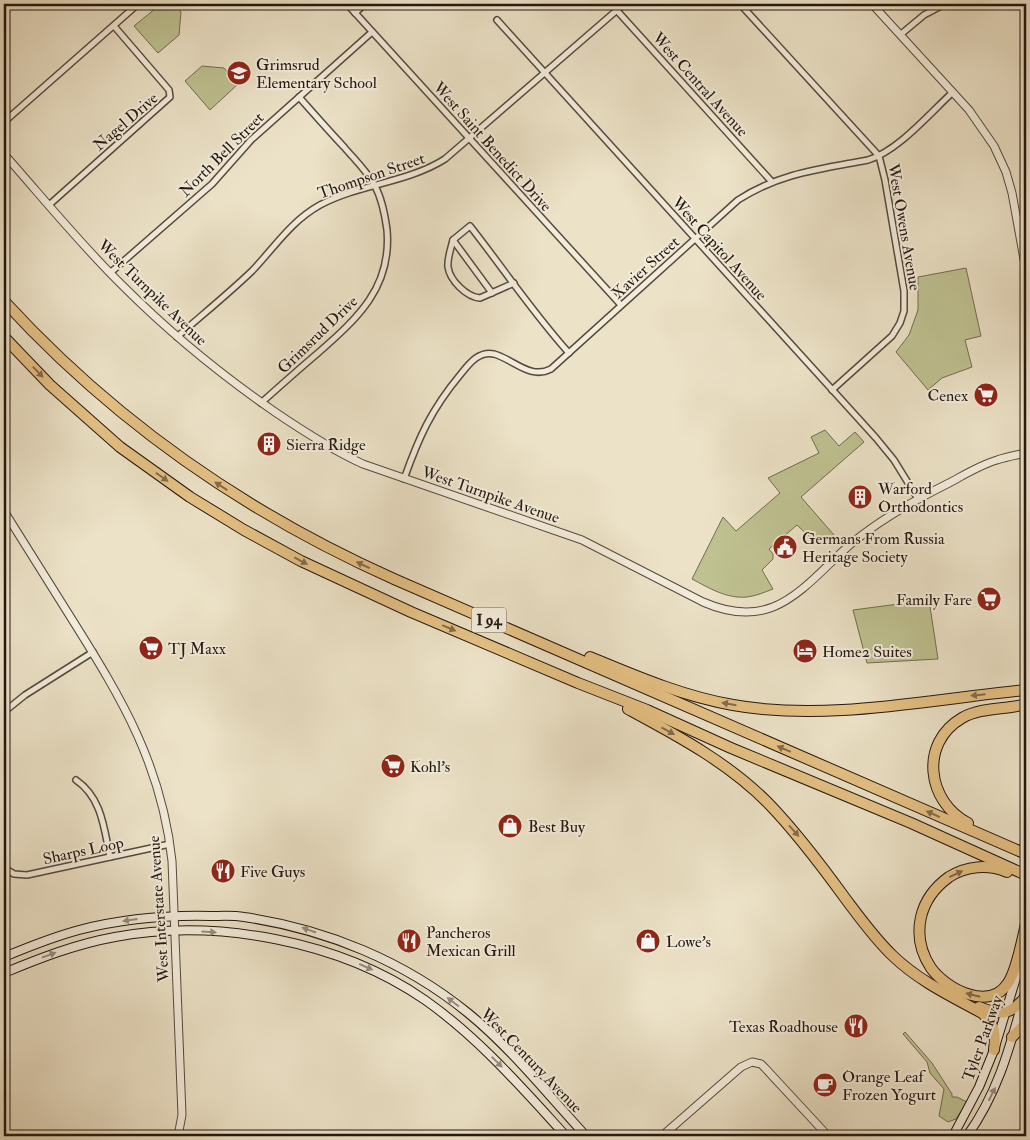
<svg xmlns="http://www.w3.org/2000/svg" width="1030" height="1140" viewBox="0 0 1030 1140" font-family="'IM FELL Double Pica',serif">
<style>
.green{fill:#bfc191;stroke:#726c51}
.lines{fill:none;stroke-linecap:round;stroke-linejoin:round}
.minor-casing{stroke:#564a3e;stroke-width:8}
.tertiary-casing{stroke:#564a3e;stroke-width:9}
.secondary-casing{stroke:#241711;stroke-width:10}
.motorway-casing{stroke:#241711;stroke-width:12}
.minor{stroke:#f3ecdb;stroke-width:5}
.tertiary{stroke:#f3ecdb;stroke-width:7}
.secondary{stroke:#f3ecdb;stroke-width:8}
.motorway{stroke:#e6c184;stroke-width:10}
.oneway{fill:#856c4a}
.oneway2{fill:#968c80}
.labels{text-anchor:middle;stroke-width:4;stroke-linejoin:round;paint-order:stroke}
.shield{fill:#f3ecdb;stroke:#62574e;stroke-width:1}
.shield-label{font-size:15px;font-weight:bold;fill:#241711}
.poi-label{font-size:16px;fill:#241711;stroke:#f3ecdb;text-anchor:start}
.street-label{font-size:16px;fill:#241711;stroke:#f3ecdb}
</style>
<rect width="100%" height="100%" fill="#ece2c7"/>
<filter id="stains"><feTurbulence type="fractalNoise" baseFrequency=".004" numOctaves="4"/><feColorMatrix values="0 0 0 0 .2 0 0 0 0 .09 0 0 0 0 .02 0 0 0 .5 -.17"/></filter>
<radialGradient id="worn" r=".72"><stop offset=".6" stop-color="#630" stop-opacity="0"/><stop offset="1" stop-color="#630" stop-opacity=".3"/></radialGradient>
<g class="green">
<path d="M161 4H174L181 12 179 35 158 53 134 26Z"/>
<path d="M202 66 224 68 238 84 210 110 185 81Z"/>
<path d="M966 268 981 336 965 340 972 367 942 378 928 390 896 352 909 335 918 310V277Z"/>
<path d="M825 430 839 446 855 432 864 442 801 497 834 535 813 540 797 525 769 549 773 554V559L762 570 773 589C765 592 756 596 747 597 727 599 709 588 692 579L723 517 736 531 780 493 768 478 819 453 811 437Z"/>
<path d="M929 600 938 659 867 663 853 610Z"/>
<path d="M905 1032 932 1063 952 1094V1097H957L967 1102 956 1119 948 1122 939 1116 944 1089 930 1073 927 1062 903 1034Z"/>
</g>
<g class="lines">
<defs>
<g id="minor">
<path d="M347 4 621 305"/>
<path d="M611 4 772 182"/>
<path d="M740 4 879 156 885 180 904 291V311L900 323 892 336 832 390"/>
<path d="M355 13 365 4"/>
<path d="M497 20 876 438 894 460 918 499"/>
<path d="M900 35 924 15 945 4"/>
<path d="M4 122 138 4"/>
<path d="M49 205 170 97 169 90 114 26"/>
<path d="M453 240 492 293"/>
<path d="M110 273 212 184 251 140 372 32"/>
<path d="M514 283 480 298C467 297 450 281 448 267 447 259 451 248 453 240L470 226C503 268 533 313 569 353"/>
<path d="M177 337C202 315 228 294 252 271 274 248 291 221 320 205 359 184 407 183 445 159L624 4"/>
<path d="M261 403C280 386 299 369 318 353 358 318 392 287 387 230 385 215 382 199 375 186 367 171 355 160 344 147 329 131 314 114 299 97"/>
<path d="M404 479C419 437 431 410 460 375 469 364 478 351 494 354 513 359 530 380 551 369L738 200C780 173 820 169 868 160 898 151 930 113 953 92"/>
<path d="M4 712 25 695 93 652"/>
<path d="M76 780C102 798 104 828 110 857"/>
<path d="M4 868 14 874 27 875 170 844"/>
</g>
<g id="tertiary">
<path d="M872 4 969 110 994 146 1006 172 1012 193 1026 270"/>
<path d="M4 154C43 198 81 245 123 286 170 333 220 374 275 412 303 431 332 450 363 464L582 540 703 602C726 612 750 616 773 607 803 595 828 563 852 543 881 519 915 500 949 483 964 475 980 465 997 460 1006 457 1016 455 1026 453"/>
<path d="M4 511C27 548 50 584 73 621 122 699 162 766 172 861L182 1115 178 1136"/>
<path d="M662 1136 741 1067 752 1062 761 1064 765 1068 828 1136"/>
</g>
<g id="secondary">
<path d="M4 957C28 947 53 937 79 930 122 919 166 915 210 916 221 916 233 915 244 917 326 929 404 961 468 1013 512 1049 548 1095 586 1136"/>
<path d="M4 973C40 958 76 944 115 937 216 918 340 941 425 1000 479 1038 522 1088 566 1136"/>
<path d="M953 1136 979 1087 994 1050 1019 968"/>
<path d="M967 1136C1000 1090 1011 1042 1026 989"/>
</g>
<g id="motorway">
<path d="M4 301C114 421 246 513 394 579L1026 854"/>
<path d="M4 337 50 385 120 447 190 497 244 530 301 561 411 612 578 683 647 710 731 748 911 823 1026 875"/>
<path d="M590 657C636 676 682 696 733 705 828 722 931 699 1026 690"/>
<path d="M628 709C678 736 729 763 769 804 797 833 821 865 845 898 860 918 875 939 893 956 919 981 951 996 982 1013 995 1024 996 1034 994 1050"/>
<path d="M968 823C927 802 919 743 962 718 981 707 1006 710 1026 704"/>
<path d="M1007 872C988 864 966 866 949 877 935 887 925 900 921 917 917 935 921 953 931 968 946 989 990 1012 1008 983 1017 970 1022 940 1026 924"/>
<path d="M979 1007C999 1015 1008 1016 1023 1000"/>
<path d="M1012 1037 1026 1023"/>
</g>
</defs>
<use href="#minor" class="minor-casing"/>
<use href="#tertiary" class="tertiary-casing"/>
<use href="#secondary" class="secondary-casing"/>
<use href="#motorway" class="motorway-casing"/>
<use href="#minor" class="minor"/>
<use href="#tertiary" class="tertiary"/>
<use href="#secondary" class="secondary"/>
<use href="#motorway" class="motorway"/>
</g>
<defs><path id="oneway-solid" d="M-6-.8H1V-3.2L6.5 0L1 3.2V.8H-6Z" transform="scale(1.25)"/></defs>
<g class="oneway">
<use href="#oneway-solid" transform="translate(38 372) rotate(46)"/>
<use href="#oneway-solid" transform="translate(162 477) rotate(35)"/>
<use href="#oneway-solid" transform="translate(221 486) rotate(-147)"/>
<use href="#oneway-solid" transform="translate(301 561) rotate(28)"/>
<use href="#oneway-solid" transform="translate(363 565) rotate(-155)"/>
<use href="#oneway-solid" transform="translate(449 628) rotate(23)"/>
<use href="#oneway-solid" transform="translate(978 695) rotate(174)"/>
<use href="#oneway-solid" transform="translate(729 704) rotate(-170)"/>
<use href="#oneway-solid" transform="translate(668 731) rotate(29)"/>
<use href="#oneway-solid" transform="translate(784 749) rotate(-157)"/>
<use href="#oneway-solid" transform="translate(933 814) rotate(-156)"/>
<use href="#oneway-solid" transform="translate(794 831) rotate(48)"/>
<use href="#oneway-solid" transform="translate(956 874) rotate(-25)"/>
<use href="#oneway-solid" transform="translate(973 995) rotate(-166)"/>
</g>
<g class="oneway2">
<use href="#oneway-solid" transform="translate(130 920) rotate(172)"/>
<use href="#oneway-solid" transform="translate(309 930) rotate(-161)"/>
<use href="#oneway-solid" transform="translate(209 932) rotate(4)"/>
<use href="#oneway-solid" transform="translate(49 955) rotate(-20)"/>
<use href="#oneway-solid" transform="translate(366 967) rotate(24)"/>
<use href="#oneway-solid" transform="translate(453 1002) rotate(-143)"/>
<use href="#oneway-solid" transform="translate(497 1062) rotate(45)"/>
<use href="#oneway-solid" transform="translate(992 1094) rotate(-64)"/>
</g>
<defs>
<symbol id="school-disc" viewBox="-11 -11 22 22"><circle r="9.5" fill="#8f2418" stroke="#f3ecdb"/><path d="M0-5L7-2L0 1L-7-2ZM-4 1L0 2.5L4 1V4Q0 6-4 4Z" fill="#fff"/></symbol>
<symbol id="supermarket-disc" viewBox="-11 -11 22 22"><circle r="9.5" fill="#8f2418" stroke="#f3ecdb"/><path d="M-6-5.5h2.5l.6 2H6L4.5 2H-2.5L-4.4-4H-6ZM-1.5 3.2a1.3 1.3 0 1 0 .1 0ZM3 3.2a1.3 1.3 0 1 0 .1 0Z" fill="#fff"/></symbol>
<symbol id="building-disc" viewBox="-11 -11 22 22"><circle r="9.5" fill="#8f2418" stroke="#f3ecdb"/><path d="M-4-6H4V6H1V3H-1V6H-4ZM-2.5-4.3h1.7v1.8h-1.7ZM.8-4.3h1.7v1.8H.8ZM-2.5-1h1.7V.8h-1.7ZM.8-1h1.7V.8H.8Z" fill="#fff"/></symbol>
<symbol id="civic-disc" viewBox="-11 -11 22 22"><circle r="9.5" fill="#8f2418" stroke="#f3ecdb"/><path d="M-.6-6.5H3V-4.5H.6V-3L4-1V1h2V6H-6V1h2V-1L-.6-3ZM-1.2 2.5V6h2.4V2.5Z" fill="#fff"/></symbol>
<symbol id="hotel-disc" viewBox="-11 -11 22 22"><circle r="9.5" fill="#8f2418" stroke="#f3ecdb"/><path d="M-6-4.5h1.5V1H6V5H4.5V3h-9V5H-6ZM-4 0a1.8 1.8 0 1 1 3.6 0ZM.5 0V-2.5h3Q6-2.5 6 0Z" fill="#fff"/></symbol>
<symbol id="shop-disc" viewBox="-11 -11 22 22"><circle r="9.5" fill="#8f2418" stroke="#f3ecdb"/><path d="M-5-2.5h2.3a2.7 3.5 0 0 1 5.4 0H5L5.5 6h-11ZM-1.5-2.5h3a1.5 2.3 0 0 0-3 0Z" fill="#fff"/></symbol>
<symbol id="restaurant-disc" viewBox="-11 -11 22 22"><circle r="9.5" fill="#8f2418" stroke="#f3ecdb"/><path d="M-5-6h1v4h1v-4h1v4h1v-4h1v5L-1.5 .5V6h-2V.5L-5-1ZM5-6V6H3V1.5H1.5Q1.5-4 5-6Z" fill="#fff"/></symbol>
<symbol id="cafe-disc" viewBox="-11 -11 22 22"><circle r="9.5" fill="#8f2418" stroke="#f3ecdb"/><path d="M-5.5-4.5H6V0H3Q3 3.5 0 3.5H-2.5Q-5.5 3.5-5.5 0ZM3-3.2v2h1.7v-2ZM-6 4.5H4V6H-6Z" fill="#fff"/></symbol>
</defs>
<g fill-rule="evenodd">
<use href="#school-disc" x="225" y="59" width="28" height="28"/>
<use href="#supermarket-disc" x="972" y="381" width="28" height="28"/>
<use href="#building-disc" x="255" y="430" width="28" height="28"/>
<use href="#building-disc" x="846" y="483" width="28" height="28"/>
<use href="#civic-disc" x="771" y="533" width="28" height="28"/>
<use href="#supermarket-disc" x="975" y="585" width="28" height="28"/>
<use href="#supermarket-disc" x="137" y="634" width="28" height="28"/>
<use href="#hotel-disc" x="791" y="637" width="28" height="28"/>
<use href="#supermarket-disc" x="379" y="752" width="28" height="28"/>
<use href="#shop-disc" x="496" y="812" width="28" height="28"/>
<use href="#restaurant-disc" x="209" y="857" width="28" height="28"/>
<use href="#restaurant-disc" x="395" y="927" width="28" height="28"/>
<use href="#shop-disc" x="634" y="927" width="28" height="28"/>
<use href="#restaurant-disc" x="842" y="1012" width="28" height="28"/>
<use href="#cafe-disc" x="811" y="1071" width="28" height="28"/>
</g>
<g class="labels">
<rect class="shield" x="471.5" y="607.5" width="35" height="25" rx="4"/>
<g class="shield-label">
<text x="489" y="625">I 94</text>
</g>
<g class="poi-label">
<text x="256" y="70">Grimsrud<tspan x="256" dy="18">Elementary School</tspan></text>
<text x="968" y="401" text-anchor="end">Cenex</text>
<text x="286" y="450">Sierra Ridge</text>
<text x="878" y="494">Warford<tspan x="878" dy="18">Orthodontics</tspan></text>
<text x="802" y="544">Germans From Russia<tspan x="802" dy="18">Heritage Society</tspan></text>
<text x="972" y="605" text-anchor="end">Family Fare</text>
<text x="168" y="654">TJ Maxx</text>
<text x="822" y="657">Home2 Suites</text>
<text x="410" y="772">Kohl's</text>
<text x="528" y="832">Best Buy</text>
<text x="240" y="877">Five Guys</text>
<text x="426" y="938">Pancheros<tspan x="426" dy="18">Mexican Grill</tspan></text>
<text x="666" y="947">Lowe's</text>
<text x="838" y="1032" text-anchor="end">Texas Roadhouse</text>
<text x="842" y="1082">Orange Leaf<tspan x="842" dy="18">Frozen Yogurt</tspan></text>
</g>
<g class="street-label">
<text transform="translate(701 84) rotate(48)" y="6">West Central Avenue</text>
<text transform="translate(125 121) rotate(-41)" y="6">Nagel Drive</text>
<text transform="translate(493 146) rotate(48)" y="6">West Saint Benedict Drive</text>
<text transform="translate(221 154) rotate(-45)" y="6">North Bell Street</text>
<text transform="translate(371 175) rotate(-19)" y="6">Thompson Street</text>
<text transform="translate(905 227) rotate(80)" y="6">West Owens Avenue</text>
<text transform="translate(720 248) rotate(48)" y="6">West Capitol Avenue</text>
<text transform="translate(645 267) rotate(-42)" y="6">Xavier Street</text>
<text transform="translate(153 292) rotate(44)" y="6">West Turnpike Avenue</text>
<text transform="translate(317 334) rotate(-44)" y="6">Grimsrud Drive</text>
<text transform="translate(491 494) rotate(19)" y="6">West Turnpike Avenue</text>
<text transform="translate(83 850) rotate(-12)" y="6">Sharps Loop</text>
<text transform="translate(158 909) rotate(-94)" y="6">West Interstate Avenue</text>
<text transform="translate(982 1038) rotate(-70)" y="6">Tyler Parkway</text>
<text transform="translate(532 1060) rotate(46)" y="6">West Century Avenue</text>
</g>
</g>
<rect width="1030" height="1140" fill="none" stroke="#ece2c7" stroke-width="20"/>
<rect x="5" y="5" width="1020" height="1130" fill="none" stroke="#241711" stroke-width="2.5"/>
<rect x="10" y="10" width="1010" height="1120" fill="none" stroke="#241711"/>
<rect width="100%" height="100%" filter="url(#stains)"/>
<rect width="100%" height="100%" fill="url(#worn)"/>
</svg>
